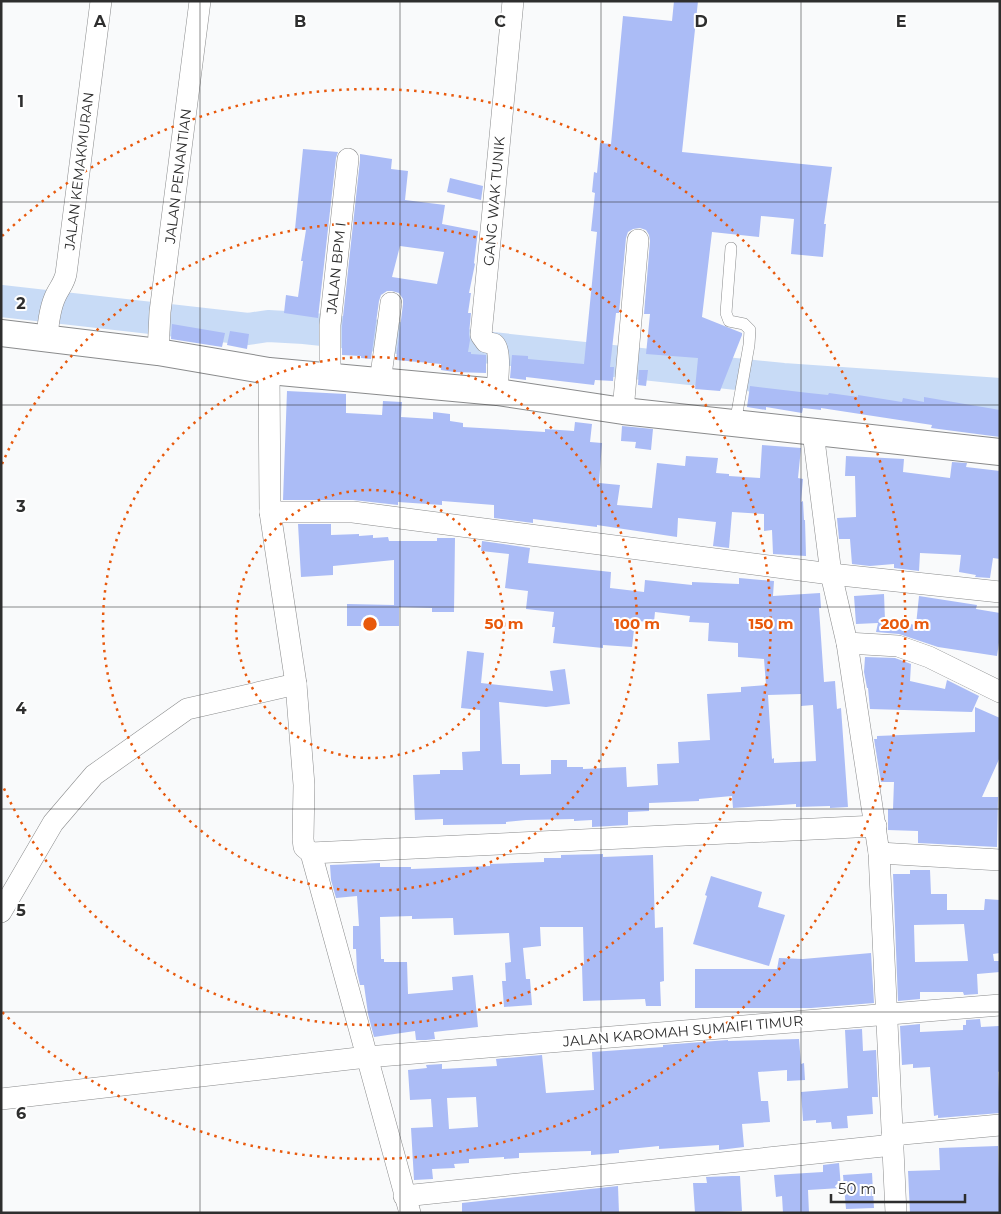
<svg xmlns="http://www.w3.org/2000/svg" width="1001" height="1214" viewBox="0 0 1001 1214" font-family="Montserrat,sans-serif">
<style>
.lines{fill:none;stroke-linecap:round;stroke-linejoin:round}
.river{stroke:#c8dbf6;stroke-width:32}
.building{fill:#abbcf6;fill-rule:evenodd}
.service-casing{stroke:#8a8b8c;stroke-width:12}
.minor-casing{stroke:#8a8b8c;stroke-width:22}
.tertiary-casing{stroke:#8a8b8c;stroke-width:28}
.service{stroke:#fff;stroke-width:11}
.minor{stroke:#fff;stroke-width:21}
.tertiary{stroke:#fff;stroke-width:26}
.grid{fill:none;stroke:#2e2e2e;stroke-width:1;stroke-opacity:0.55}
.ring{fill:none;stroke:#e8590c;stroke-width:2.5;stroke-dasharray:2.5 5}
.labels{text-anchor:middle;stroke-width:4;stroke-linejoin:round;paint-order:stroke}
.street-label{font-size:14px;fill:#2e2e2e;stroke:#fff}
.grid-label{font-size:16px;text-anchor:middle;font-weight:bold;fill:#2e2e2e;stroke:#fff;stroke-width:4;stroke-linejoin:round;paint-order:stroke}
.centre{fill:#e8590c;stroke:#fff;stroke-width:2.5}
.ring-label{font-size:15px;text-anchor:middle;font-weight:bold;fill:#e8590c;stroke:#fff;stroke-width:4;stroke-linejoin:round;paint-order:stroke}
</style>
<rect width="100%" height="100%" fill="#f9fafb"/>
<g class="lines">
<path class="river" d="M1 301 248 329 268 326 304 328 783 379 1000 394"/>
</g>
<g class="building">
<path d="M674 1H698L682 152 832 167 824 224H826L823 257 791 254 794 219 761 216 759 237 712 232 702 317 742 333V335L720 391 695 389 698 358 646 354 650 314H644L650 241 649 235 646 230 640 228 633 229 628 232 626 238 619 313H616L610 367H614L613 381 595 380 594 385 526 377V380L510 378 512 355 528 356V359L584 364 597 232 591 231 595 193 592 192 594 172 597 173 600 143 611 144 623 16 672 21Z"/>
<path d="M303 149 338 152 336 158 318 318 284 313 286 295 298 297 303 261H301L306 230 295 229Z"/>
<path d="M360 154 392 159 391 169 408 171 405 200 445 205 442 224 478 231 474 263 475 264 469 293H471L468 313H471L469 334 470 340 468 352H471V354L486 355V373L454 372 441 370V364L396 360 403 304V299L399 293 392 291H387L381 295 379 301 371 359 361 358V356L342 355V326L360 160ZM400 246 444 252 437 284 392 277Z"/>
<path d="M450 178 483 186 481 200 447 192Z"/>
<path d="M172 324 225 333 222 347 171 339Z"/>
<path d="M230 331 249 334 247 349 227 345Z"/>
<path d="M639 370H648L646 386 638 385Z"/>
<path d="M750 386 809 393 828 395 829 393 858 397V395L902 402 903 398 924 402V397L1000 410V437L931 428 932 425 821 408V410L803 408 802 413 766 407V410L747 407Z"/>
<path d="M287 391 346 394V413L382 415 383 401 402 402 401 417 433 419V412L450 414V421L463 423V427L545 432V429L574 431 575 422 592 424 590 442 602 443 599 483 620 485 617 505 652 508 657 463 685 466 686 456 718 458 716 473 729 474V476L760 478 762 445 801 448 798 478 803 479 801 502 803 501 804 520H805L806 556 773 554 772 530 764 531V514L732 512 729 548 713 546 716 522 678 518 677 537 597 525V527L533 519V523L494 518V505L442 501V505L398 502V505L353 500H283Z"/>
<path d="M622 426 653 429 651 450 635 448 636 442 621 441Z"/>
<path d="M846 456 904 459 903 472 950 478 952 462 967 463 966 467 1000 471V559L993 558 990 578 975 577 976 575 959 572 961 555 920 553 919 571 894 568V564L870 566 852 564 850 539H839L837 518 856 517 855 476H845Z"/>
<path d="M298 524H331V535L359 534V536L373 535V538L388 537 389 541H437V538H455L454 612H432V608L399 607V626H347V604L394 605V560L333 566V575L301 577Z"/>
<path d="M482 541 530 548 528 563 611 572 610 588 644 592 645 580 692 585V582L739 584V578L774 581 773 596 820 593 821 608H819L824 682 835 681 837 709 841 708 848 807 830 808V806L796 807V804L733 808 732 796 699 799V801L649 803V811L628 812V825L592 827V820L574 821V819L526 820 506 822V824L443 825V819L415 820 413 775 440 774V770H463L462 752 480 751V710L461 708 467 651 484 653 481 683 553 691 550 671 565 669 570 704 546 707 499 702 502 764H520V775L551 774V760H567V767H583V769L626 767 627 787 658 785 657 764 679 763 678 742 710 740 707 694 741 692V687L766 685 764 659 738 657V643L708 641 709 623 689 622 690 616 655 612 654 622 635 621 632 647 603 645V648L553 643 555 627H552L554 612 526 609 528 591 505 588 509 554 481 551ZM801 694V706L813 705 816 761 774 763V758L772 759 768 695Z"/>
<path d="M884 594 885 620 916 625 919 596 977 605 976 609 1000 613V636L997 656 938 647 899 634 876 632 878 623 856 624 854 596Z"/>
<path d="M865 657 895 658 911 664 910 681 945 689 947 680 979 696 972 712 870 709 868 688H867L864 672Z"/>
<path d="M975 707 1000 718V757L982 797H998L997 847 918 843V831L888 830V809H893L894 782H881L874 739H877V736L975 732Z"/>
<path d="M603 854V857L653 855 655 928 663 927 664 981 660 982 661 1006H646L645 999 583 1001 582 965H584L583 927H540L541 946 523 948 526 979H530L532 1005 504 1007 502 981H506L505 963 511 962 509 933 454 935 453 918 412 919V916L380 917 381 959H384V962H407L408 994 453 990 452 977 473 975 478 1027 434 1032 435 1039 426 1040H416L415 1031 374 1037 368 1014 364 985H360L357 972 356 949H353V926H359L357 896 336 898 331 880 330 865 380 863V867H411V869L490 866V864L544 862V858H561V855Z"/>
<path d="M910 870H930L931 894H947V910H984L985 899 1000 900V953L993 954 994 961H1000V972L977 974 978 994 964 995 963 992H920V999L898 1001 893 874H910ZM964 924 968 961 915 962 914 925Z"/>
<path d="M711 876 762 892 758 907 785 915 769 966 693 944 707 896 705 895Z"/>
<path d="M871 953 874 1003 811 1008H695V969H777L779 958 803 959Z"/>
<path d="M980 1019 981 1027 999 1026 1000 1071 998 1072 1000 1113 938 1118V1115L934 1116 930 1067 913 1068V1064L902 1065 900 1026 920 1024V1032L963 1030V1025H966V1020Z"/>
<path d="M862 1029 863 1051 876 1050 878 1097H872L873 1114 847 1116 848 1128 832 1129 831 1122 816 1123V1120L803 1121 801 1092 848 1088 845 1030Z"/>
<path d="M799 1039 801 1064 804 1063 805 1080 787 1081V1070L758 1072 761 1101H768L770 1122 742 1124 744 1147 719 1150V1145L659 1149V1146L619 1150V1153L591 1155V1151L519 1153V1158L504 1159V1157L469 1159V1163L454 1164 455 1168 432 1169 433 1179 414 1180 411 1128 433 1127 431 1099 410 1100 408 1070 427 1068 426 1065 442 1064V1069L497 1066 496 1059 542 1055 546 1093 594 1090 592 1052 663 1047V1045L728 1040V1041ZM476 1097 478 1127 449 1129 447 1098Z"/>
<path d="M998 1146 1000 1213H910L908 1171 940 1170 939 1148Z"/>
<path d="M839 1163 841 1188 808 1190 809 1213H783L782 1196 776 1197 774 1175 823 1172V1165Z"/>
<path d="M872 1173 874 1208 846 1209 843 1175Z"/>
<path d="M732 1176H740L742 1211 695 1213 693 1183H707L706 1177Z"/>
<path d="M618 1186 619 1213H462V1203Z"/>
</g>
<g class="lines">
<defs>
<path id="service" d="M731 248 726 313 729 321 744 324 750 330 749 345 735 424"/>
<g id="minor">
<path d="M47 338C48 324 50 307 56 295 60 287 64 283 66 274L101 1"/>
<path d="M158 352 160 312 200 1"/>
<path d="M269 371 270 512 296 684 304 785 303 839 304 847 311 853 410 1213"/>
<path d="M330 378V325L348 159"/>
<path d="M380 382 391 303"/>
<path d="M497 392C497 383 502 350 494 344 492 343 488 343 486 342L481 335 513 1"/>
<path d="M623 411 638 240"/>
<path d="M813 432 831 574 847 643 879 853 896 1213"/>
<path d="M270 512H353L831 574 1000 592"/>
<path d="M847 643 898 646 929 657 1000 692"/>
<path d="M311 853 876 826"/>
<path d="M879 853 1000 860"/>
<path d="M1 912 53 823 94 775 187 709 296 684"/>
<path d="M1 1099 367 1057 1000 1005"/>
<path d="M892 1135 1000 1125"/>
<path d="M404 1196 893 1145"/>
</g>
<path id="tertiary" d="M1 333 158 352 269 371 497 392 623 411 1000 452"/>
</defs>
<use href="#service" class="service-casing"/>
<use href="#minor" class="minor-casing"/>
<use href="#tertiary" class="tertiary-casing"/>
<use href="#service" class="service"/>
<use href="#minor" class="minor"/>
<use href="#tertiary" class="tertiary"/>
</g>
<path class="grid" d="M200 1V1213M400 1V1213M601 1V1213M801 1V1213M1 202H1000M1 405H1000M1 607H1000M1 809H1000M1 1012H1000"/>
<g class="ring">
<circle cx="370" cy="624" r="134"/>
<circle cx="370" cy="624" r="267"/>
<path d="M2 464A401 401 0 1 1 2 784"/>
<path d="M2 236A535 535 0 1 1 2 1012"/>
</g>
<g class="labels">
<g class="street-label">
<text transform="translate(79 171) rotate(-83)" y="5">JALAN KEMAKMURAN</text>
<text transform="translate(178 176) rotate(-83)" y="5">JALAN PENANTIAN</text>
<text transform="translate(494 201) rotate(-85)" y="5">GANG WAK TUNIK</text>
<text transform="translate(336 268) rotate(-84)" y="5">JALAN BPM I</text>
<text transform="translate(683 1031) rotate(-5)" y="5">JALAN KAROMAH SUMAIFI TIMUR</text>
</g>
</g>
<g class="grid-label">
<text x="100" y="27">A</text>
<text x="300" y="27">B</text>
<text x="500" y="27">C</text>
<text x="701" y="27">D</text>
<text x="901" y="27">E</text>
<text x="21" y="107">1</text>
<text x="21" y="309">2</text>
<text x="21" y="512">3</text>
<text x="21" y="714">4</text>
<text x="21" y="916">5</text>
<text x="21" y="1119">6</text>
</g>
<circle cx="370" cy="624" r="8" class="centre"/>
<g class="ring-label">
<text x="504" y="629">50 m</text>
<text x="637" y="629">100 m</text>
<text x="771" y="629">150 m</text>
<text x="905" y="629">200 m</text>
</g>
<rect width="1001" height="1214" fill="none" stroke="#2e2e2e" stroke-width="5"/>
<path d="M831 1194v8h134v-8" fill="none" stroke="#2e2e2e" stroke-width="2.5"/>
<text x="838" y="1194" font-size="15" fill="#2e2e2e" stroke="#ffffff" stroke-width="4" paint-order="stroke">50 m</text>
</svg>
